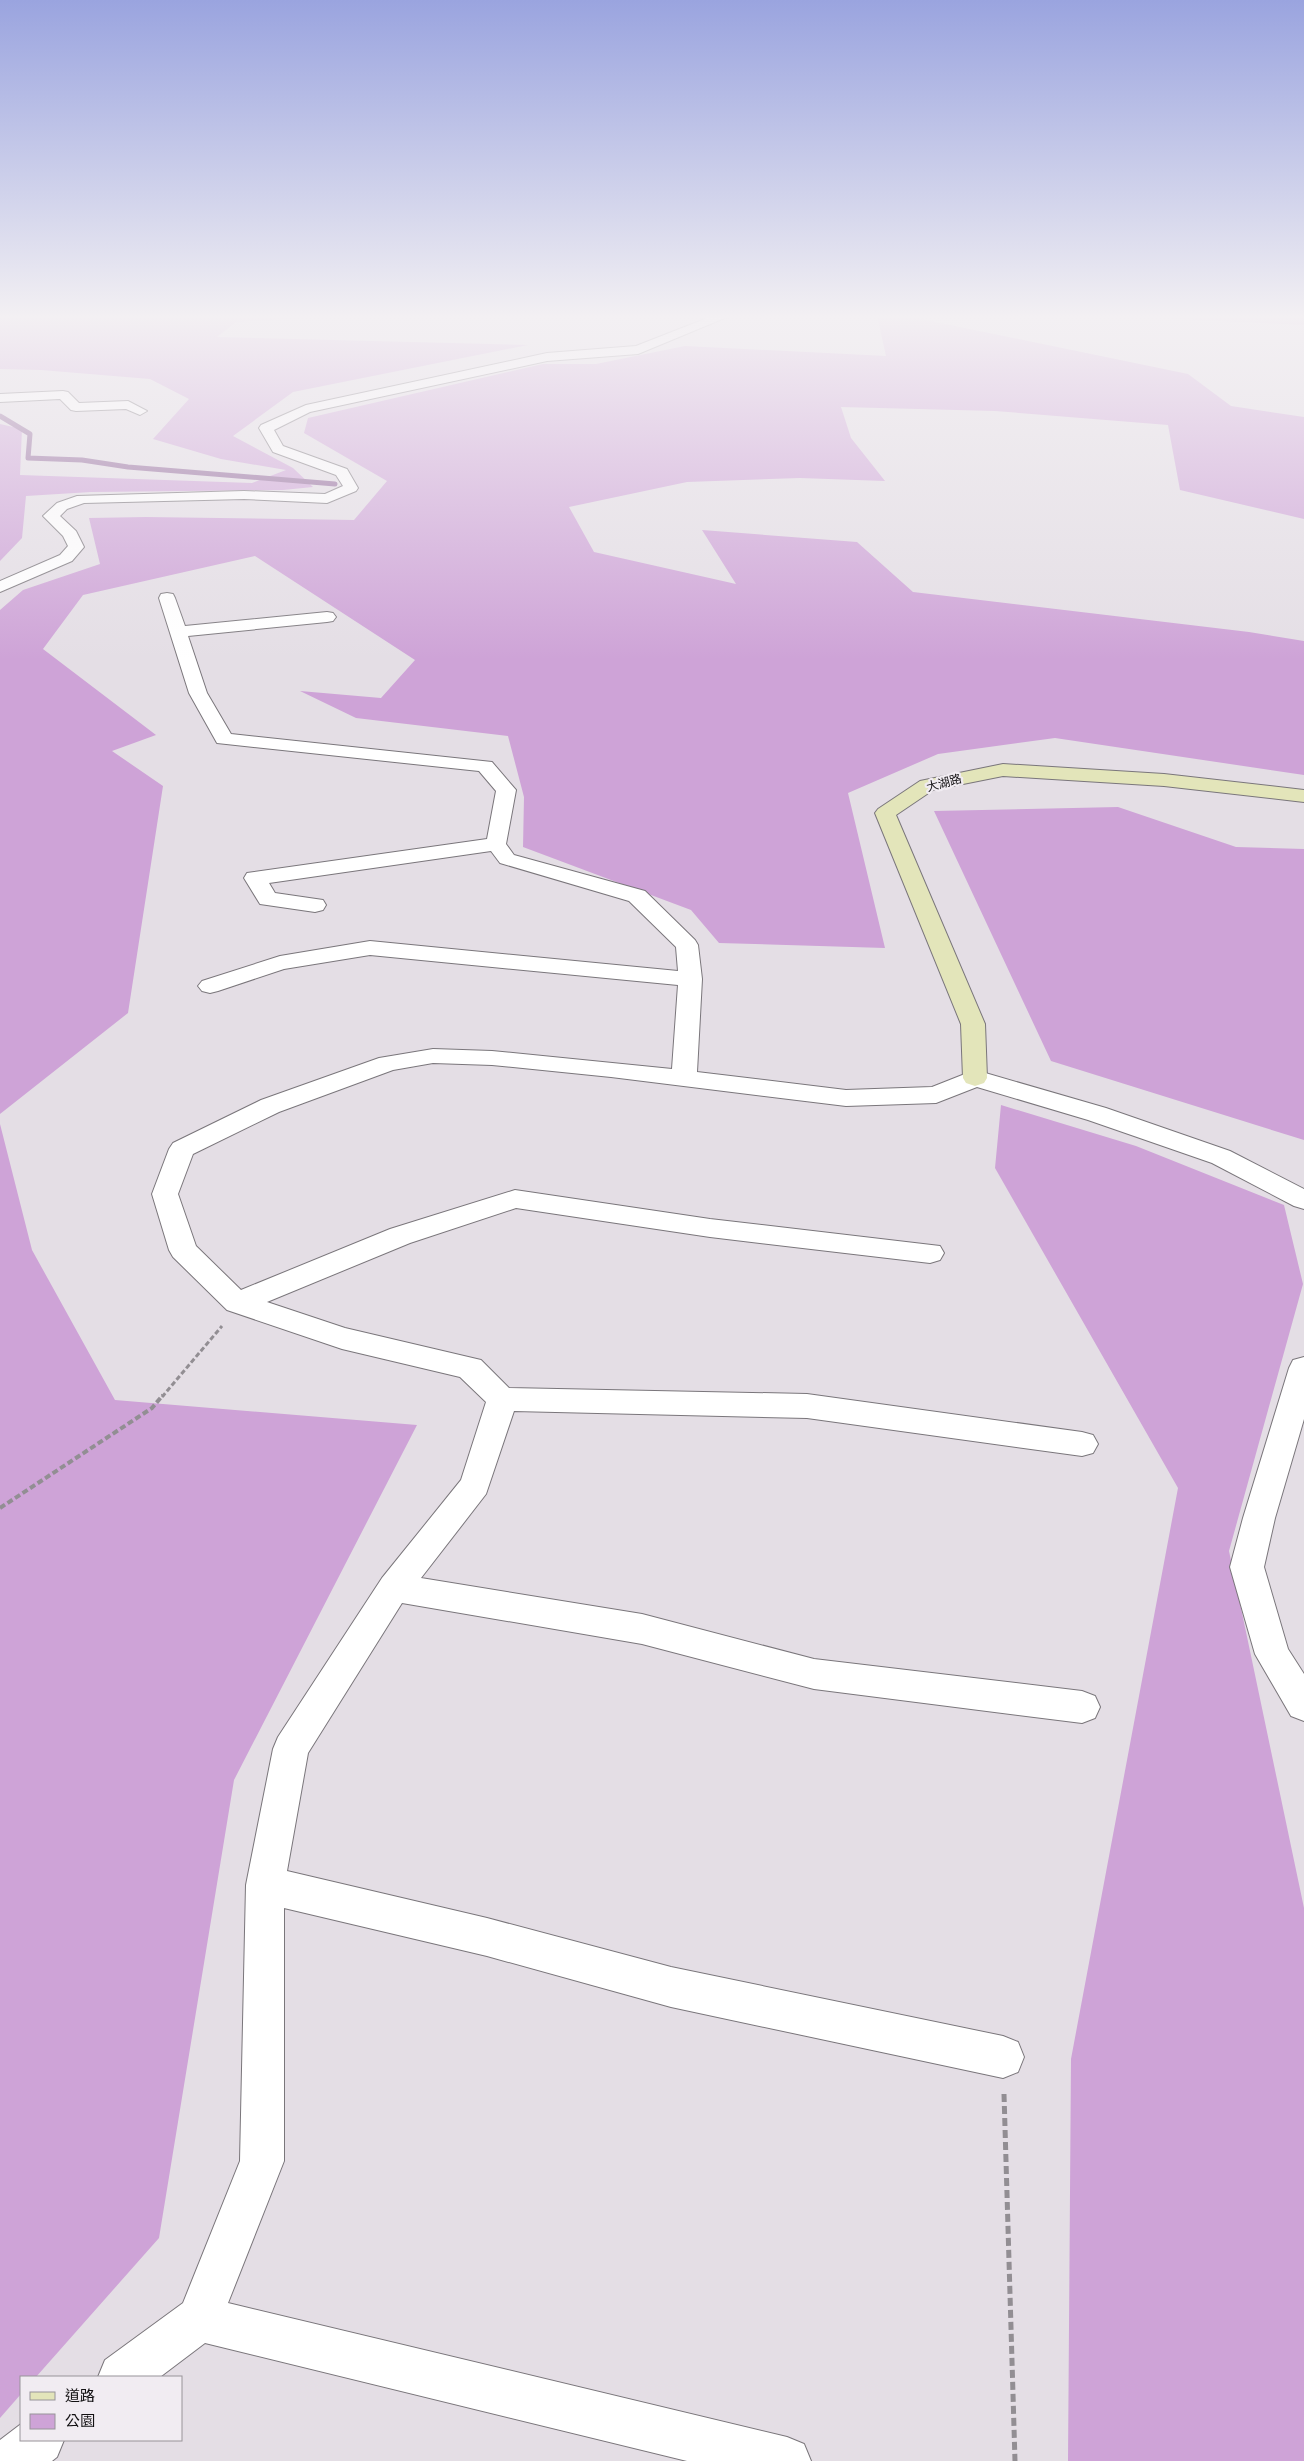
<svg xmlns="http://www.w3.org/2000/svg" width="1304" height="2461" viewBox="0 0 1304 2461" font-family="Inter,'Noto Sans TC',sans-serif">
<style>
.green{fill:#cea3d7}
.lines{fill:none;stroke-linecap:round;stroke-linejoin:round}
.stream{stroke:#906699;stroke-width:5}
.street-casing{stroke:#7a767b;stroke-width:2}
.secondary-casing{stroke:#7a767b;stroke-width:2}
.path-far2{stroke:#928e93;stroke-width:3;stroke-dasharray:5 2.5;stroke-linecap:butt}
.path-far1{stroke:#928e93;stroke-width:4;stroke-dasharray:6 3;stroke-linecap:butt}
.path{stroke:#928e93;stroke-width:5;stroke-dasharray:8 4;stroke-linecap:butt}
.street{fill:#fff;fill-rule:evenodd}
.secondary{fill:#e3e5ba;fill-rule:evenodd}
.labels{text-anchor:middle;stroke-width:4.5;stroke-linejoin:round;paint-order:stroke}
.far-street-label{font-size:12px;fill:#131113;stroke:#f1ecf2}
</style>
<rect width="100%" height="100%" fill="#e4dee5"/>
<g class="green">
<path d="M0 315H358L236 322 217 337 528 345 293 392 233 436 293 468 313 487 283 490 91 492 26 496 22 538 0 561V424L22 429 20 475 252 483 286 470 221 459 153 439 189 399 150 379 41 370 0 369Z"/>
<path d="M877 315H902L1188 374 1231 406 1304 417V519L1180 490 1168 425 995 411 841 407 851 438 885 481 800 478 687 482 569 507 594 552 736 584 702 530 857 542 913 592 1249 632 1304 641V775L1055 738 938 754 848 793 885 948 719 943 691 910 523 847 524 797 508 736 356 718 300 691 381 698 415 660 255 556 83 595 43 649 156 735 112 751 163 786 128 1013 0 1114V610L23 590 100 564 89 518 146 517 354 520 387 481 304 433 308 418 543 364H596L685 346 886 356Z"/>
<path d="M1143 315H1304V325L1176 319Z"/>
<path d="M1118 807 1236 847 1304 849V1140L1051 1061 934 811Z"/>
<path d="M1001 1105 1136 1146 1284 1205 1303 1284 1229 1551 1304 1908V2461H1068L1071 2059 1178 1488 995 1168Z"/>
<path d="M0 1124 32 1250 115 1400 417 1425 234 1780 159 2238 36 2377H21V2394L0 2418Z"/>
</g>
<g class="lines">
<path class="stream" d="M0 416 30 434 28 458 82 460 128 467 335 484"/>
<defs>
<g id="street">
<path d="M715 315H732L638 354 547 361 310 412 274 430 283 446 347 469 358 488 356 491 327 503 244 499 84 503 67 509 60 516 76 531 84 547 72 561 0 592V581L60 555 68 546 63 536 43 516 57 503 77 496 244 491 325 494 343 486 336 475 273 452 259 428 261 425 306 405 547 353 636 346Z"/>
<path d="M63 391 68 392 79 403 128 401 147 411 140 415 126 409 76 411 71 410 60 399 0 402V394Z"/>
<path d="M167 593 173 594 175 598 185 626 327 612 333 613 336 617 333 621 327 622 188 636 207 693 231 734 492 762 516 790 506 844 514 855 645 891 695 940 698 945 702 979 697 1072 846 1090 932 1087 975 1070 1106 1108 1230 1151 1304 1189V1209L1294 1206 1212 1163 1088 1120 977 1087 936 1103 846 1106 611 1077 492 1065 433 1063 393 1070 279 1112 193 1154 178 1194 196 1246 241 1290 390 1229 515 1190 710 1219 940 1246 944 1253 940 1260 930 1263 710 1237 516 1208 410 1243 267 1302 345 1328 481 1360 509 1388 807 1394 1082 1432 1093 1435 1098 1444 1093 1453 1082 1456 807 1418 514 1411 486 1494 421 1578 642 1614 814 1659 1082 1691 1095 1696 1100 1707 1095 1718 1082 1723 814 1689 642 1644 402 1603 308 1753 287 1871 487 1918 671 1967 1003 2036 1018 2042 1024 2057 1018 2072 1003 2078 671 2007 487 1956 284 1908V2161L228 2303 787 2437 804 2444 811 2461H687L205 2343 160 2377H98L105 2360 183 2303 240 2161 246 1885 273 1749 278 1737 382 1578 461 1480 486 1402 460 1377 342 1349 227 1310 173 1257 169 1250 152 1194 169 1149 173 1143 261 1100 379 1058 433 1049 492 1051 672 1069 678 985 370 955 284 969 218 991 210 993 202 991 198 986 202 981 280 956 370 941 678 971 676 947 629 901 500 863 491 851 269 883 275 893 323 900 326 905 323 910 315 912 260 904 244 878 247 873 487 839 496 791 479 771 217 743 189 693 159 598 161 594Z"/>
<path d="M1304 1357V1419L1275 1518 1264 1567 1288 1649 1304 1674V1721L1291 1716 1255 1654 1230 1567 1243 1518 1289 1368 1293 1360Z"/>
<path d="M21 2424V2440H64L57 2457 52 2461H0V2440Z"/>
</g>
<path id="secondary" d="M1003 764 1164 774 1304 790V802L1164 786 1003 776 933 790 896 815 985 1024 987 1078 984 1083 975 1086 966 1083 963 1078 961 1024 875 813 878 809 920 781Z"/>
</defs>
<use href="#street" class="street-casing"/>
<use href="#secondary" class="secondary-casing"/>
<path class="path-far2" d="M162 1397 222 1326"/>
<path class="path-far1" d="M0 1508 152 1408 163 1395"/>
<path class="path" d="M1004 2094 1015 2461"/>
<use href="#street" class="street"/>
<use href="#secondary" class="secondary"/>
</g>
<linearGradient id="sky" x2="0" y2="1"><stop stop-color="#9aa4df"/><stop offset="0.48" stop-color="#f3f0f3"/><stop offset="1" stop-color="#f3f0f3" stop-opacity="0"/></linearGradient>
<rect width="1304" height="660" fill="url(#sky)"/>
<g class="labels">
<g class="far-street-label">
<text transform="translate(944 783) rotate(-15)" y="4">大湖路</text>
</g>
</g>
<rect x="20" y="2376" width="162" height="65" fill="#f1ecf2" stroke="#989499"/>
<rect x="30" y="2392" width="25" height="8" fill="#e3e5ba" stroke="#989499"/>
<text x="65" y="2401" font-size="15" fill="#131113">道路</text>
<rect x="30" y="2414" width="25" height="15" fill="#cea3d7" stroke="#989499"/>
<text x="65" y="2426" font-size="15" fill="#131113">公園</text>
</svg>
